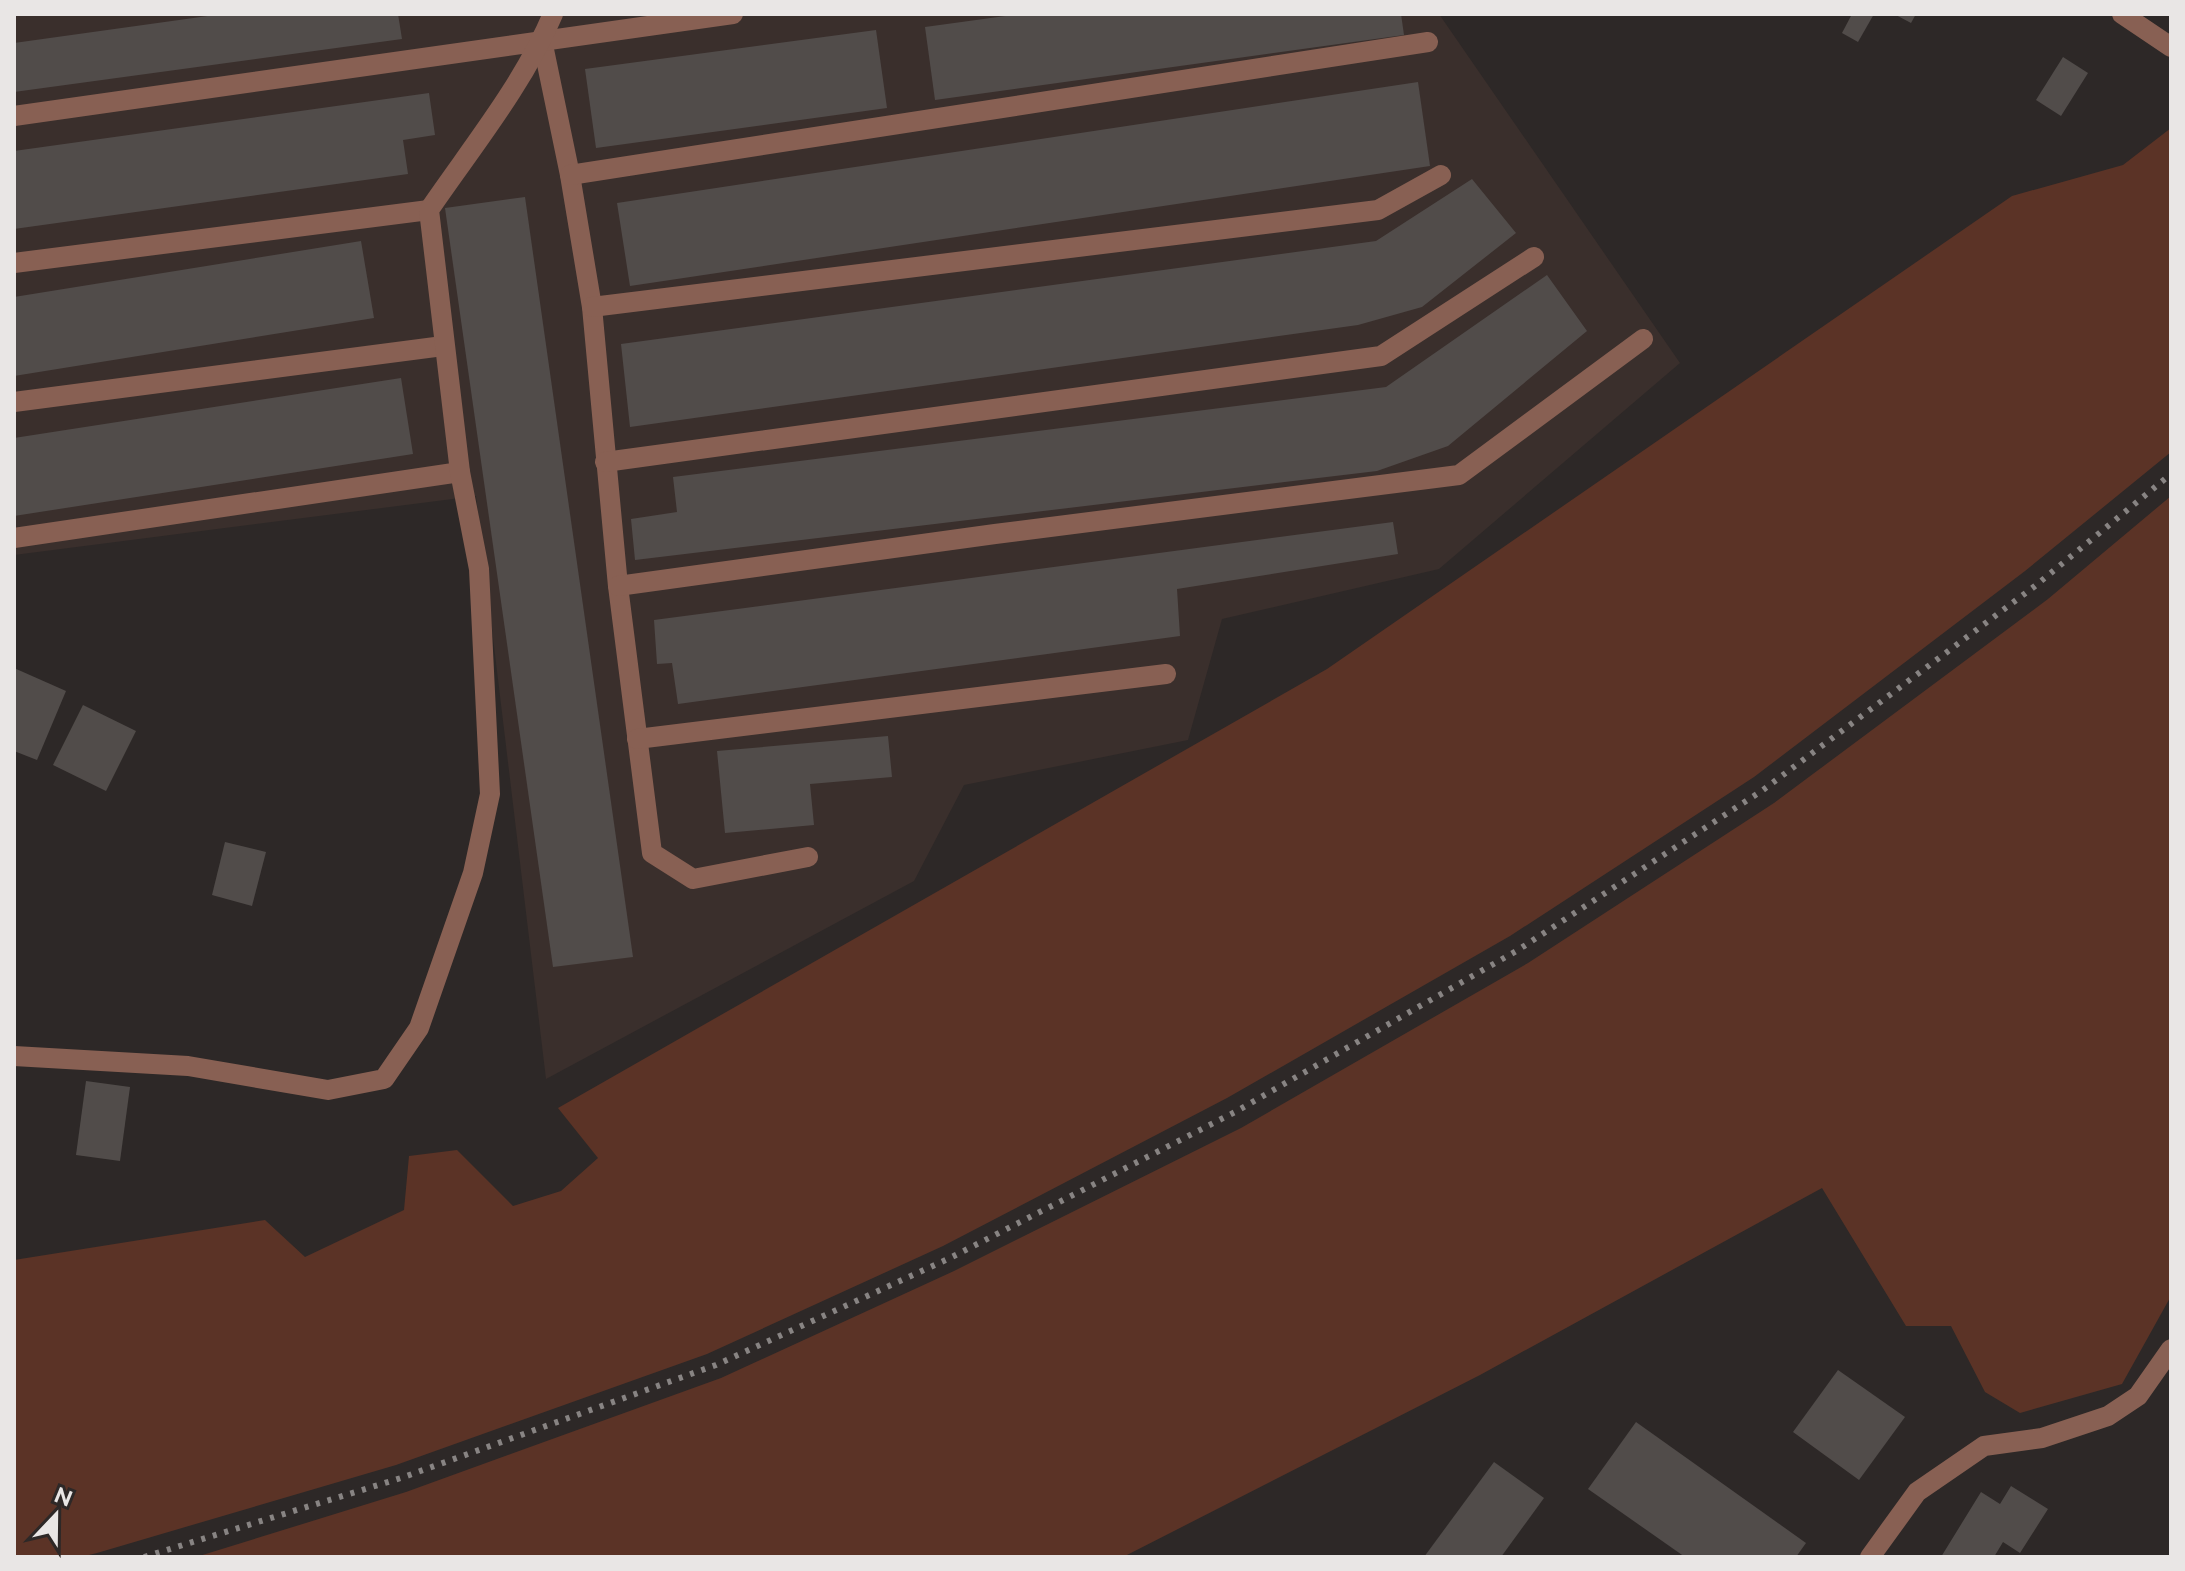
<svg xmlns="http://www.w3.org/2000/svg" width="2185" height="1571" viewBox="0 0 2185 1571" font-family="Raleway,sans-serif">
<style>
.built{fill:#3a2f2c}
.green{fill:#5b3326}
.building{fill:#514c4a}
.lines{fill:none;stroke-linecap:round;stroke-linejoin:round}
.minor{stroke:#886053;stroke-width:20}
.rail{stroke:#888483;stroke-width:6;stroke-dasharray:4 8;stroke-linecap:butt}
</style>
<rect width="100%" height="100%" fill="#2d2827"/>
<path class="built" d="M14 14H1439L1680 363 1439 569 1222 619 1188 740 964 785 914 881 546 1079 476 496 14 555Z"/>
<g class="green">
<path d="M2171 128V452L2025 571 1754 777 1510 936 1227 1098 943 1246 707 1354 396 1465 97 1553 81 1557H14V1260L265 1220 305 1257 404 1210 409 1156 457 1150 513 1206 561 1191 598 1158 558 1108 1327 669 2012 196 2123 165Z"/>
<path d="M2171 496V1296L2122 1384 2020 1413 1985 1392 1951 1326H1906L1822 1188 1480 1375 1123 1557H196L406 1492 721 1378 954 1271 1241 1128 1528 963 1774 803 2048 599Z"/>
</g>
<g class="building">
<path d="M222 14H398L402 39 14 92V43Z"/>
<path d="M1019 14H1401L1404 35 935 100 925 27Z"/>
<path d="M1852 14H1874L1858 42 1842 33Z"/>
<path d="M1894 14H1916L1911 23Z"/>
<path d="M876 30 887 108 596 148 585 69Z"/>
<path d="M2063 57 2088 73 2061 116 2036 100Z"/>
<path d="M1418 82 1430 166 630 286 617 203Z"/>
<path d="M429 93 435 135 403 140 408 174 14 229V151Z"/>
<path d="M1472 179 1516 233 1422 307 1358 325 630 427 621 344 1376 241Z"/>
<path d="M525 197 633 957 553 967 445 208Z"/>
<path d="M361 241 374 318 14 376V297Z"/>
<path d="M1547 275 1587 331 1448 446 1377 471 635 560 631 519 677 512 673 477 1386 387Z"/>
<path d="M401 378 413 454 14 516V438Z"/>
<path d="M1393 522 1398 554 1177 589 1180 636 678 704 672 663 657 664 654 620Z"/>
<path d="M14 668 66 691 37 760 14 751Z"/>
<path d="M83 705 136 731 106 791 53 765Z"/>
<path d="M888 736 892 777 810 784 814 825 725 833 717 751Z"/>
<path d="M225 842 266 852 252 906 212 895Z"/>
<path d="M86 1081 130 1087 120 1161 76 1155Z"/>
<path d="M1838 1370 1905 1417 1859 1480 1793 1432Z"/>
<path d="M1636 1422 1806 1543 1796 1557H1685L1588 1489Z"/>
<path d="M1494 1462 1544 1498 1501 1557H1424Z"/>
<path d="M2011 1486 2048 1509 2020 1553 2003 1542 1994 1557H1941L1981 1492 2000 1504Z"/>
</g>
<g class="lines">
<g class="minor">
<path d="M2122 14 2171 47"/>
<path d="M542 40 570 175 592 307 618 586 652 853 693 879 808 857"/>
<path d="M14 116 733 14"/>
<path d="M570 175 1428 42"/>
<path d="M14 263 429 210"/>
<path d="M592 307 1378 210 1441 175"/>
<path d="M14 402 443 346"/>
<path d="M605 462 1381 356 1534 257"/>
<path d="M14 538 460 472"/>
<path d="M618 586 995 534 1459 475 1643 339"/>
<path d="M637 739 1166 674"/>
<path d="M14 1056 188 1066 328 1090 384 1079 419 1028 473 873 490 794 479 569 460 472 429 210C472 147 523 85 553 14"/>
<path d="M1870 1557 1917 1492 1984 1446 2042 1438 2108 1416 2138 1396 2171 1349"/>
</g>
<path class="rail" d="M144 1557 401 1478 716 1365 948 1259 1235 1112 1518 950 1763 790 2035 586 2171 474"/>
</g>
<rect width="2185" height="1571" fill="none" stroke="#e9e6e5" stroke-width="32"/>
<g transform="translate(56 1515) rotate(22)" stroke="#2d2827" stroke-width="6" paint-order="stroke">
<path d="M0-6L14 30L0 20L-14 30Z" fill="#e9e6e5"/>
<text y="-12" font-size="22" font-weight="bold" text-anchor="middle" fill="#e9e6e5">N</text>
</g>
</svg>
